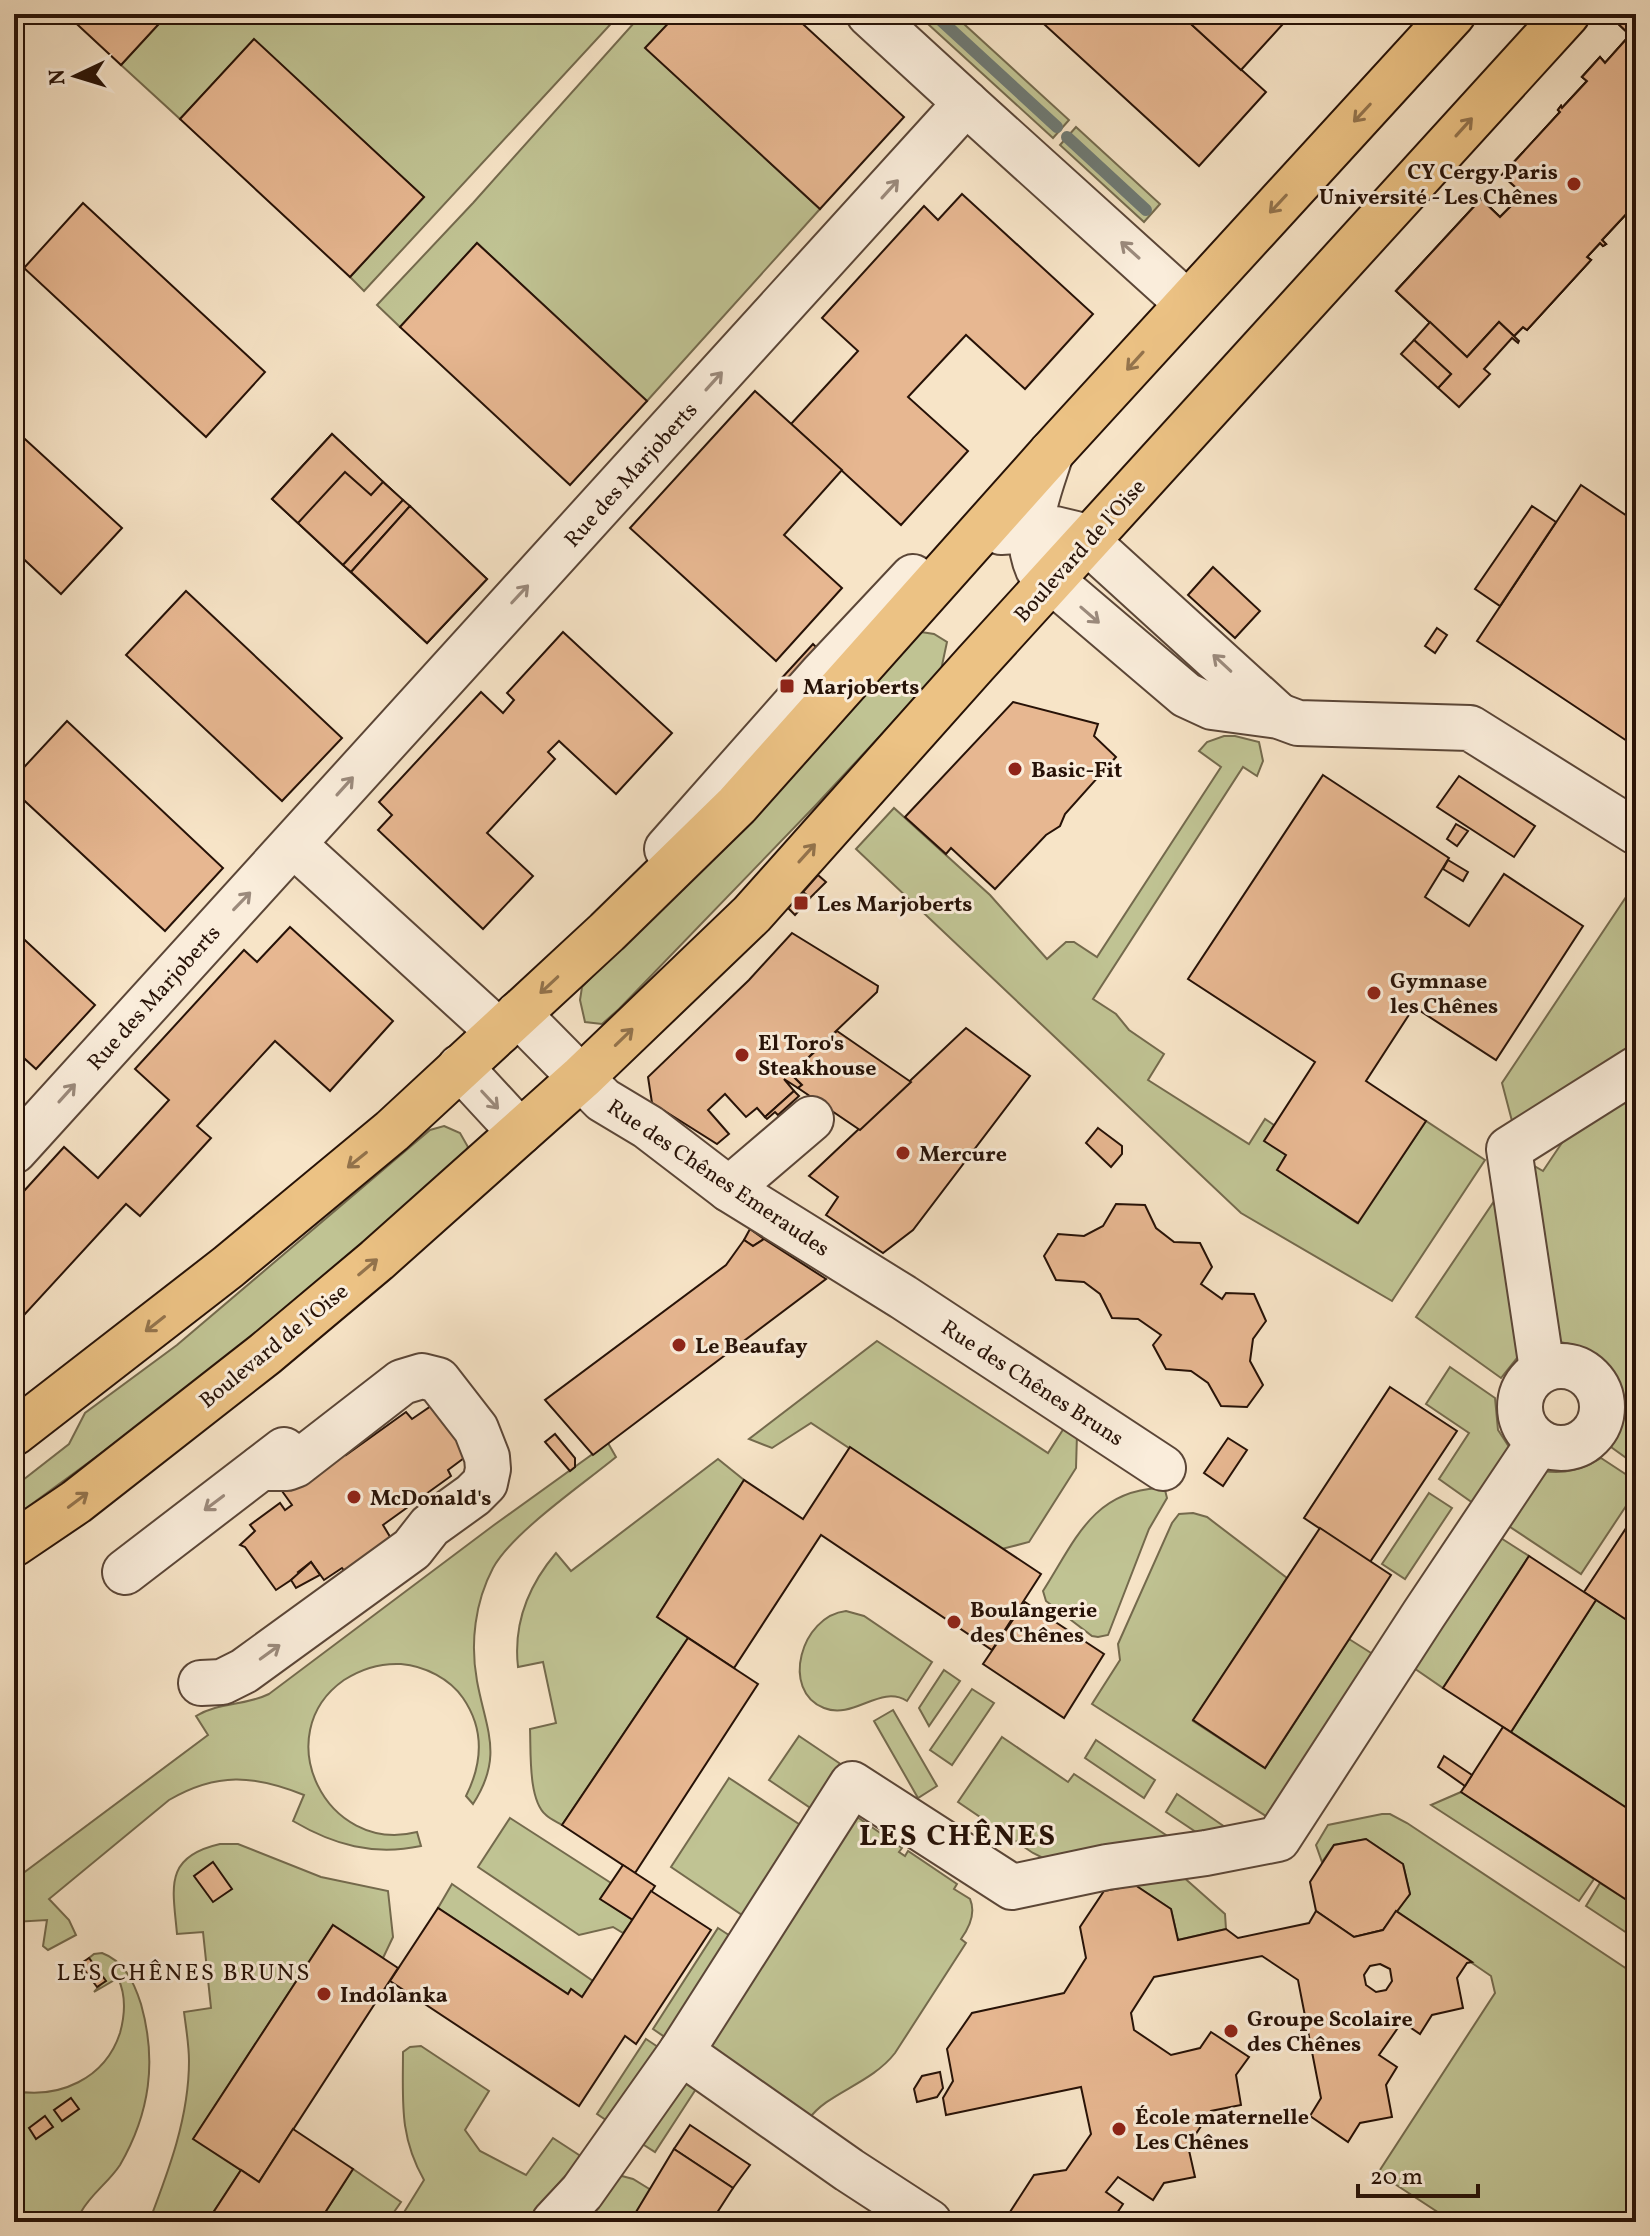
<svg xmlns="http://www.w3.org/2000/svg" width="1650" height="2236" viewBox="0 0 1650 2236" font-family="Vollkorn,serif">
<style>
.green{fill:#c0c393;stroke:#746a4d;stroke-width:2}
.lines{fill:none;stroke-linecap:round;stroke-linejoin:round}
.stream{stroke:#6e7973;stroke-width:12}
.building{fill:#e7b791;stroke:#271207;stroke-width:2;fill-rule:evenodd}
.minor-casing{stroke:#5b4637;stroke-width:48}
.major-casing{stroke:#271207;stroke-width:48}
.minor{stroke:#faeddb;stroke-width:44}
.major{stroke:#ecc284;stroke-width:44}
.oneway{stroke:#93734c}
.oneway2{stroke:#9b8a7c}
.poi-dot{fill:#8f2418;stroke:#faeddb;stroke-width:3}
.labels{text-anchor:middle;stroke-width:6;stroke-linejoin:round;paint-order:stroke}
.poi-label{font-size:22px;font-weight:bold;fill:#271207;stroke:#faeddb;text-anchor:start}
.street-label{font-size:22px;fill:#271207;stroke:#faeddb}
.neighbourhood-label{font-size:24px;letter-spacing:2px;fill:#271207;stroke:#faeddb}
.district-label{font-size:30px;font-weight:bold;letter-spacing:2px;fill:#271207;stroke:#faeddb}
</style>
<rect width="100%" height="100%" fill="#f7e4c7"/>
<filter id="stains"><feTurbulence type="fractalNoise" baseFrequency=".0025" numOctaves="4"/><feColorMatrix values="0 0 0 0 .2 0 0 0 0 .09 0 0 0 0 .02 0 0 0 .5 -.17"/></filter>
<radialGradient id="worn" r=".72"><stop offset=".6" stop-color="#630" stop-opacity="0"/><stop offset="1" stop-color="#630" stop-opacity=".3"/></radialGradient>
<g class="green">
<path d="M168 14H620L364 291 350 277 424 197 254 40 180 119 121 65Z"/>
<path d="M642 14H677L646 48 820 209 647 401 477 243 400 327 377 305 473 203Z"/>
<path d="M917 14H953L1069 120 1053 138Z"/>
<path d="M1076 127 1160 204 1144 222 1060 145Z"/>
<path d="M921 632 934 634 947 642 941 670 815 806 619 1009 602 1024 585 1022 580 1000 582 987Z"/>
<path d="M1224 736H1235L1259 742 1263 761 1257 776 1243 767 1093 999 1116 1014 1129 1030 1164 1054 1148 1080 1249 1144 1265 1119 1274 1125 1265 1141 1286 1155 1278 1170 1357 1223 1426 1121 1485 1160 1392 1301 1241 1213 856 849 894 808 990 895 1047 959 1066 942H1074L1097 957 1221 767 1199 751 1207 742Z"/>
<path d="M1636 882V1052L1512 1121 1502 1083Z"/>
<path d="M1636 1080V1465L1611 1447C1644 1399 1613 1350 1560 1342L1524 1160 1543 1171 1582 1113Z"/>
<path d="M444 1126 460 1133 468 1147 462 1161 309 1294 122 1438 14 1517V1487L69 1444 85 1413 177 1345 430 1130Z"/>
<path d="M1505 1185 1530 1349 1517 1358 1501 1378 1416 1317Z"/>
<path d="M877 1341 1048 1453 1066 1425 1077 1434 1076 1468 1029 1542 1002 1549 811 1423 772 1448 749 1439Z"/>
<path d="M1450 1367 1495 1398 1498 1430 1515 1456 1480 1508 1439 1479 1469 1433 1426 1404Z"/>
<path d="M608 1443 616 1457C582 1485 513 1532 493 1568 475 1602 470 1643 477 1681 486 1730 504 1756 473 1804L466 1796C482 1764 485 1730 463 1698 450 1679 425 1666 401 1664 381 1663 361 1669 344 1680 267 1734 326 1855 417 1832L421 1846C373 1856 334 1845 293 1821L304 1795C254 1775 217 1772 169 1800L49 1899 69 1920 76 1935 48 1950 43 1946 47 1920 14 1922V1880L208 1735 196 1716C219 1702 245 1706 269 1694L494 1525Z"/>
<path d="M1601 1458 1636 1481V1491L1581 1574 1501 1521 1543 1471C1565 1474 1582 1470 1601 1458Z"/>
<path d="M718 1459 744 1480 657 1617 688 1638 562 1825C557 1822 550 1819 546 1815 528 1800 531 1751 530 1729L556 1723 543 1662 518 1667C513 1623 529 1585 556 1553L571 1571Z"/>
<path d="M1158 1488 1165 1490 1167 1498 1149 1529 1108 1635 1098 1637 1092 1636 1046 1601 1043 1591C1075 1541 1092 1492 1158 1488Z"/>
<path d="M1429 1493 1452 1508 1405 1579 1382 1564Z"/>
<path d="M1193 1513 1207 1517 1287 1578 1193 1721 1265 1768 1349 1639 1379 1658 1272 1820 1092 1704 1120 1660 1118 1644 1172 1523 1179 1514Z"/>
<path d="M1493 1533 1529 1556 1443 1688 1408 1664Z"/>
<path d="M1596 1600 1636 1626V1814L1511 1732Z"/>
<path d="M846 1611 864 1616 932 1662 907 1701C880 1684 854 1720 824 1708 780 1691 801 1616 846 1611Z"/>
<path d="M944 1670 960 1681 929 1726 919 1708Z"/>
<path d="M972 1689 994 1703 952 1765 930 1750Z"/>
<path d="M893 1710 937 1786 918 1798 874 1721Z"/>
<path d="M799 1736 842 1765 812 1809 769 1780Z"/>
<path d="M1002 1737 1068 1782 1074 1774 1184 1847 1043 1858 1033 1853 958 1802Z"/>
<path d="M1096 1740 1155 1780 1144 1798 1085 1758Z"/>
<path d="M729 1778 808 1830 748 1919 671 1867Z"/>
<path d="M1461 1792 1594 1879 1579 1901 1431 1805Z"/>
<path d="M1177 1794 1225 1827 1214 1844 1166 1812Z"/>
<path d="M847 1810 902 1848 899 1852 905 1856 908 1851 957 1884 954 1889 970 1899C976 1913 969 1928 961 1939L966 1943 895 2053C871 2084 827 2093 809 2119L705 2057 699 2035Z"/>
<path d="M1382 1814H1390L1407 1823 1636 1975V2222H1524L1512 2214 1507 2222H1453L1378 2173 1495 1993 1491 1976 1396 1911 1410 1894 1403 1864 1366 1839 1334 1845 1322 1862 1316 1845 1328 1825Z"/>
<path d="M510 1818 611 1883 601 1899 633 1920 623 1933 613 1927 579 1935 478 1867Z"/>
<path d="M220 1844H238L321 1877 388 1891 393 1937 383 1958 333 1925 194 2138 241 2170 207 2222H149C169 2170 189 2117 189 2061 189 2045 186 2028 184 2012L211 2008 203 1932 177 1934C173 1888 163 1857 220 1844Z"/>
<path d="M1172 1867 1225 1914 1226 1929 1178 1940 1171 1909 1135 1885 1104 1891 1113 1877Z"/>
<path d="M1600 1883 1636 1906V1939L1586 1906Z"/>
<path d="M452 1884 593 1981 582 1997 571 1989 568 1994 438 1908Z"/>
<path d="M718 1928 738 1941 672 2042 653 2029Z"/>
<path d="M102 1953C124 1961 134 1982 141 2004 157 2061 150 2113 120 2165 109 2182 91 2194 81 2212L84 2222H17L14 2218V2091C59 2099 105 2079 120 2033 125 2015 126 1995 118 1978L94 1992 105 1980 89 1958 94 1954Z"/>
<path d="M646 2039 667 2053 618 2128 597 2114Z"/>
<path d="M421 2046 489 2091 465 2130 480 2151 526 2175 553 2138 582 2157 525 2222H398L424 2180C399 2136 403 2102 403 2052L410 2047Z"/>
<path d="M681 2064 696 2089 655 2152 633 2138Z"/>
<path d="M353 2169 401 2202 387 2222H319Z"/>
<path d="M622 2176 633 2179 651 2190 630 2222H577L610 2178Z"/>
</g>
<g class="lines">
<g class="stream">
<path d="M934 14 1057 127"/>
<path d="M1067 137 1146 210"/>
</g>
</g>
<g class="building">
<path d="M66 14H168L121 65Z"/>
<path d="M677 14H792L904 117 820 209 645 48Z"/>
<path d="M1033 14H1180L1266 92 1199 166Z"/>
<path d="M1180 14H1292L1241 70Z"/>
<path d="M1612 14H1622L1629 21 1636 14V203L1631 209 1635 212 1633 215 1629 211 1602 240 1606 244 1603 246 1600 243 1587 257 1591 260 1527 330 1523 327 1514 336 1499 322 1467 357 1396 291 1481 199 1500 217 1523 194 1502 175 1560 112 1558 110 1561 106 1562 108 1587 81 1582 77 1600 57 1605 63 1630 35 1610 16Z"/>
<path d="M1612 14H1622L1629 21 1636 14V203L1631 209 1635 212 1633 215 1629 211 1602 240 1606 244 1603 246 1600 243 1587 257 1591 260 1527 330 1523 327 1514 336 1499 322 1467 357 1396 291 1481 199 1500 217 1523 194 1502 175 1560 112 1558 110 1561 106 1562 108 1587 81 1582 77 1600 57 1605 63 1630 35 1610 16Z"/>
<path d="M1612 14H1622L1629 21 1636 14V203L1631 209 1635 212 1633 215 1629 211 1602 240 1606 244 1603 246 1600 243 1587 257 1591 260 1527 330 1523 327 1514 336 1499 322 1467 357 1396 291 1481 199 1500 217 1523 194 1502 175 1560 112 1558 110 1561 106 1562 108 1587 81 1582 77 1600 57 1605 63 1630 35 1610 16Z"/>
<path d="M254 39 424 197 350 277 180 119Z"/>
<path d="M962 194 1093 314 1025 389 966 335 908 397 968 451 901 525 791 424 858 351 822 318 924 206 938 220Z"/>
<path d="M83 203 265 372 206 437 24 268Z"/>
<path d="M477 243 647 401 570 485 400 327Z"/>
<path d="M1430 322 1467 357 1499 322 1519 341 1518 343 1512 338 1484 369 1490 374 1459 407 1438 388 1451 374 1414 340Z"/>
<path d="M1414 340 1451 374 1438 388 1401 354Z"/>
<path d="M755 391 842 470 784 535 842 588 776 661 630 528Z"/>
<path d="M14 429 122 528 61 594 14 550Z"/>
<path d="M332 434 383 482 371 495 345 472 298 523 272 499Z"/>
<path d="M332 434 487 579 427 643 272 499Z"/>
<path d="M345 472 371 495 383 482 403 500 343 565 298 523Z"/>
<path d="M1581 485 1636 522V747L1477 641Z"/>
<path d="M403 500 410 506 351 572 343 565Z"/>
<path d="M410 506 487 579 427 643 351 572Z"/>
<path d="M1532 506 1556 522 1500 606 1475 589Z"/>
<path d="M1213 567 1260 611 1235 638 1188 595Z"/>
<path d="M186 591 342 738 282 801 126 655Z"/>
<path d="M1437 628 1447 635 1435 653 1425 646Z"/>
<path d="M563 632 672 733 616 794 559 741 548 752 555 759 487 833 533 876 483 929 378 830 392 815 379 802 481 692 503 713 514 700 507 693Z"/>
<path d="M813 644 820 651 788 687 780 680Z"/>
<path d="M1013 702 1098 724 1094 736 1116 757 1065 814 1060 826 1046 835 995 889 951 848 946 854 905 817Z"/>
<path d="M67 721 223 868 165 931 14 791V778Z"/>
<path d="M1323 775 1449 858 1425 897 1469 926 1504 874 1583 926 1496 1060 1414 1007 1366 1081 1426 1121 1358 1223 1277 1170 1286 1155 1264 1141 1315 1062 1188 979Z"/>
<path d="M1459 776 1535 826 1514 857 1437 807Z"/>
<path d="M1456 824 1468 831 1457 846 1447 839Z"/>
<path d="M1448 860 1468 872 1463 881 1443 869Z"/>
<path d="M818 875 826 882 810 898 803 892Z"/>
<path d="M803 892 810 898 795 915 788 908Z"/>
<path d="M290 927 393 1021 330 1091 275 1041 197 1126 211 1138 140 1216 126 1204 14 1326V1202L64 1147 98 1178 169 1100 135 1069 244 950 257 962Z"/>
<path d="M14 930 95 1005 36 1069 14 1049Z"/>
<path d="M792 933 878 986 877 992 791 1074 802 1085 798 1088 784 1079 794 1091 765 1117 757 1108 746 1117 725 1094 708 1110 729 1134 717 1144 652 1103 648 1077 749 980Z"/>
<path d="M966 1028 1030 1076 913 1230 883 1253 826 1215 838 1197 809 1176Z"/>
<path d="M837 1031 911 1082 860 1130 798 1088 802 1085 791 1074Z"/>
<path d="M794 1091 799 1096 778 1115 775 1112 767 1119 765 1117Z"/>
<path d="M1098 1128 1122 1146V1154L1111 1167 1086 1143Z"/>
<path d="M1116 1204 1145 1205 1156 1228 1174 1242 1200 1243 1212 1267 1201 1284 1222 1299 1226 1293 1254 1294 1266 1321 1253 1339 1250 1361 1263 1385 1247 1407 1221 1406 1208 1383 1191 1371 1166 1369 1153 1345 1161 1335 1138 1319 1112 1318 1100 1294 1084 1282 1056 1280 1044 1256 1058 1234 1084 1236 1103 1226Z"/>
<path d="M750 1229 764 1239 753 1246 744 1240Z"/>
<path d="M764 1239 826 1279 593 1455 545 1400 726 1265 744 1240 753 1246Z"/>
<path d="M1390 1387 1457 1431 1370 1562 1304 1518Z"/>
<path d="M437 1402 472 1452 448 1470 451 1476 383 1525 392 1540 346 1573 342 1568 324 1580 311 1562 298 1572 300 1574 276 1590 245 1547 240 1545 255 1531 250 1525 280 1503 285 1510 292 1505 282 1491 342 1448 346 1455 406 1412 412 1419Z"/>
<path d="M555 1434 575 1458V1467L570 1471 545 1442Z"/>
<path d="M1228 1438 1247 1450 1223 1486 1204 1473Z"/>
<path d="M850 1447 1041 1574 992 1650 821 1535 734 1668 657 1617 744 1480 803 1519Z"/>
<path d="M1636 1513V1626L1584 1592Z"/>
<path d="M1320 1528 1391 1575 1265 1768 1193 1720Z"/>
<path d="M1529 1556 1596 1600 1511 1732 1443 1688Z"/>
<path d="M311 1562 320 1575 296 1588 291 1580Z"/>
<path d="M1025 1602 1104 1654 1064 1718 983 1664Z"/>
<path d="M688 1638 758 1684 635 1873 562 1825Z"/>
<path d="M1503 1727 1636 1814V1906L1461 1792Z"/>
<path d="M1444 1756 1472 1775 1465 1786 1438 1767Z"/>
<path d="M1366 1839 1403 1864 1410 1894 1383 1930 1354 1937 1316 1911 1310 1882 1334 1845Z"/>
<path d="M213 1862 232 1889 213 1902 194 1876Z"/>
<path d="M623 1865 655 1886 633 1920 600 1899Z"/>
<path d="M1135 1885 1171 1909 1178 1940 1226 1929 1238 1938 1309 1923 1316 1911 1354 1937 1383 1930 1396 1911 1472 1962 1467 1963 1457 1978 1463 2008 1432 2015 1420 2034 1402 2022 1379 2055 1397 2067 1386 2085 1392 2117 1360 2123 1348 2142 1310 2116 1321 2098 1298 1980 1262 1956 1154 1977 1131 2013 1134 2030 1171 2055 1200 2048 1211 2032 1249 2057 1236 2075 1241 2105 1211 2111 1188 2146 1195 2177 1164 2183 1153 2200 1118 2177 1106 2192 1123 2204 1111 2222H1011L1010 2212 1034 2175 1066 2170 1091 2134 1081 2087 946 2115 943 2098 953 2081 947 2049 972 2013 1064 1993 1086 1958 1080 1927 1104 1891ZM1380 1964 1390 1969 1392 1981 1386 1990 1376 1992 1366 1985 1364 1975 1370 1966Z"/>
<path d="M651 1891 711 1930 636 2044 625 2036 579 2106 390 1981 438 1908 568 1994 571 1989 582 1997Z"/>
<path d="M333 1925 398 1968 259 2182 193 2139Z"/>
<path d="M89 1958 106 1981 97 1987 80 1964Z"/>
<path d="M940 2072 943 2088 937 2097 917 2102 914 2089 922 2076Z"/>
<path d="M71 2098 79 2109 62 2121 54 2110Z"/>
<path d="M45 2116 53 2127 36 2139 29 2128Z"/>
<path d="M690 2125 750 2165 733 2188 674 2149Z"/>
<path d="M293 2129 353 2169 319 2222H207L241 2170 259 2182Z"/>
<path d="M674 2149 733 2188 711 2222H630Z"/>
</g>
<g class="lines">
<defs>
<g id="minor">
<path d="M966 103 1187 303"/>
<path d="M1051 453C1039 491 1021 530 1038 569L1186 695 1212 707 1279 716 1298 723 1470 728 1636 832"/>
<path d="M1001 532 1055 529 1080 535 1279 716"/>
<path d="M294 845 499 1032"/>
<path d="M667 849 821 675 913 577"/>
<path d="M518 1014 603 1100 648 1127 729 1189 903 1297 1163 1468"/>
<path d="M460 1067 520 1132"/>
<path d="M14 1151 966 103 869 14"/>
<path d="M729 1189 811 1119"/>
<circle cx="1561" cy="1407" r="41"/>
<path d="M1542 1369 1509 1149 1636 1069"/>
<path d="M125 1572 284 1450"/>
<path d="M201 1683 222 1682 244 1671 412 1549 430 1526 473 1495 485 1483 488 1469 487 1457 476 1429 438 1380 422 1376 402 1382 295 1465 287 1468H261"/>
<path d="M681 2052 849 2170 929 2222"/>
<path d="M554 2222 582 2192 681 2052 852 1784 1012 1887 1107 1867 1206 1853 1278 1839 1424 1614 1539 1442"/>
</g>
<g id="major">
<path d="M14 1433 228 1267 392 1131 607 932 737 805 1051 453 1453 14"/>
<path d="M14 1544 76 1502 265 1354 377 1260 582 1077 752 914 975 664 1567 14"/>
</g>
</defs>
<use href="#minor" class="minor-casing"/>
<use href="#major" class="major-casing"/>
<use href="#minor" class="minor"/>
<use href="#major" class="major"/>
</g>
<defs><path id="oneway-shaft" d="M-6 0H5M1.5-3L5.5 0L1.5 3" fill="none" stroke-width="1.6" stroke-linecap="round" stroke-linejoin="round" transform="scale(2)"/></defs>
<g class="oneway">
<use href="#oneway-shaft" transform="translate(1362 113) rotate(133)"/>
<use href="#oneway-shaft" transform="translate(1464 127) rotate(-48)"/>
<use href="#oneway-shaft" transform="translate(1278 204) rotate(133)"/>
<use href="#oneway-shaft" transform="translate(1135 361) rotate(132)"/>
<use href="#oneway-shaft" transform="translate(807 853) rotate(-48)"/>
<use href="#oneway-shaft" transform="translate(549 985) rotate(137)"/>
<use href="#oneway-shaft" transform="translate(624 1037) rotate(-44)"/>
<use href="#oneway-shaft" transform="translate(357 1160) rotate(141)"/>
<use href="#oneway-shaft" transform="translate(368 1267) rotate(-40)"/>
<use href="#oneway-shaft" transform="translate(155 1324) rotate(142)"/>
<use href="#oneway-shaft" transform="translate(78 1500) rotate(-37)"/>
</g>
<g class="oneway2">
<use href="#oneway-shaft" transform="translate(890 189) rotate(-48)"/>
<use href="#oneway-shaft" transform="translate(1130 250) rotate(-138)"/>
<use href="#oneway-shaft" transform="translate(714 381) rotate(-48)"/>
<use href="#oneway-shaft" transform="translate(520 594) rotate(-47)"/>
<use href="#oneway-shaft" transform="translate(1090 615) rotate(41)"/>
<use href="#oneway-shaft" transform="translate(1222 663) rotate(-137)"/>
<use href="#oneway-shaft" transform="translate(345 786) rotate(-48)"/>
<use href="#oneway-shaft" transform="translate(242 901) rotate(-46)"/>
<use href="#oneway-shaft" transform="translate(67 1093) rotate(-48)"/>
<use href="#oneway-shaft" transform="translate(490 1100) rotate(47)"/>
<use href="#oneway-shaft" transform="translate(214 1503) rotate(143)"/>
<use href="#oneway-shaft" transform="translate(270 1652) rotate(-36)"/>
</g>
<g class="poi-dot">
<circle cx="1574" cy="184" r="8"/>
<rect x="779" y="678" width="16" height="16" rx="4"/>
<circle cx="1015" cy="769" r="8"/>
<rect x="793" y="895" width="16" height="16" rx="4"/>
<circle cx="1374" cy="993" r="8"/>
<circle cx="742" cy="1055" r="8"/>
<circle cx="903" cy="1153" r="8"/>
<circle cx="679" cy="1345" r="8"/>
<circle cx="354" cy="1497" r="8"/>
<circle cx="954" cy="1622" r="8"/>
<circle cx="324" cy="1994" r="8"/>
<circle cx="1231" cy="2031" r="8"/>
<circle cx="1119" cy="2129" r="8"/>
</g>
<g class="labels">
<g class="poi-label">
<text x="1558" y="179" text-anchor="end">CY Cergy Paris<tspan x="1558" dy="25">Université - Les Chênes</tspan></text>
<text x="803" y="694">Marjoberts</text>
<text x="1031" y="777">Basic-Fit</text>
<text x="817" y="911">Les Marjoberts</text>
<text x="1390" y="988">Gymnase<tspan x="1390" dy="25">les Chênes</tspan></text>
<text x="758" y="1050">El Toro's<tspan x="758" dy="25">Steakhouse</tspan></text>
<text x="919" y="1161">Mercure</text>
<text x="695" y="1353">Le Beaufay</text>
<text x="370" y="1505">McDonald's</text>
<text x="970" y="1617">Boulangerie<tspan x="970" dy="25">des Chênes</tspan></text>
<text x="340" y="2002">Indolanka</text>
<text x="1247" y="2026">Groupe Scolaire<tspan x="1247" dy="25">des Chênes</tspan></text>
<text x="1135" y="2124">École maternelle<tspan x="1135" dy="25">Les Chênes</tspan></text>
</g>
<g class="street-label">
<text transform="translate(630 474) rotate(-48)" y="8">Rue des Marjoberts</text>
<text transform="translate(1079 550) rotate(-48)" y="8">Boulevard de l'Oise</text>
<text transform="translate(153 997) rotate(-48)" y="8">Rue des Marjoberts</text>
<text transform="translate(719 1177) rotate(34)" y="8">Rue des Chênes Emeraudes</text>
<text transform="translate(273 1345) rotate(-39)" y="8">Boulevard de l'Oise</text>
<text transform="translate(1033 1382) rotate(33)" y="8">Rue des Chênes Bruns</text>
</g>
<g class="neighbourhood-label">
<text x="184" y="1980">LES CHÊNES BRUNS</text>
</g>
<g class="district-label">
<text x="958" y="1845">LES CHÊNES</text>
</g>
</g>
<rect width="1650" height="2236" fill="none" stroke="#f7e4c7" stroke-width="48"/>
<rect x="16" y="16" width="1618" height="2204" fill="none" stroke="#271207" stroke-width="4"/>
<rect x="24" y="24" width="1602" height="2188" fill="none" stroke="#271207" stroke-width="2"/>
<g transform="translate(76 76) rotate(266)" stroke="#faeddb" stroke-width="6" paint-order="stroke">
<path d="M0-6L14 30L0 20L-14 30Z" fill="#271207"/>
<text y="-12" font-size="22" font-weight="bold" text-anchor="middle" fill="#271207">N</text>
</g>
<path d="M1358 2184v12h120v-12" fill="none" stroke="#271207" stroke-width="4"/>
<text x="1370" y="2184" font-size="24" fill="#271207" stroke="#faeddb" stroke-width="6" paint-order="stroke">20 m</text>
<rect width="100%" height="100%" filter="url(#stains)"/>
<rect width="100%" height="100%" fill="url(#worn)"/>
</svg>
